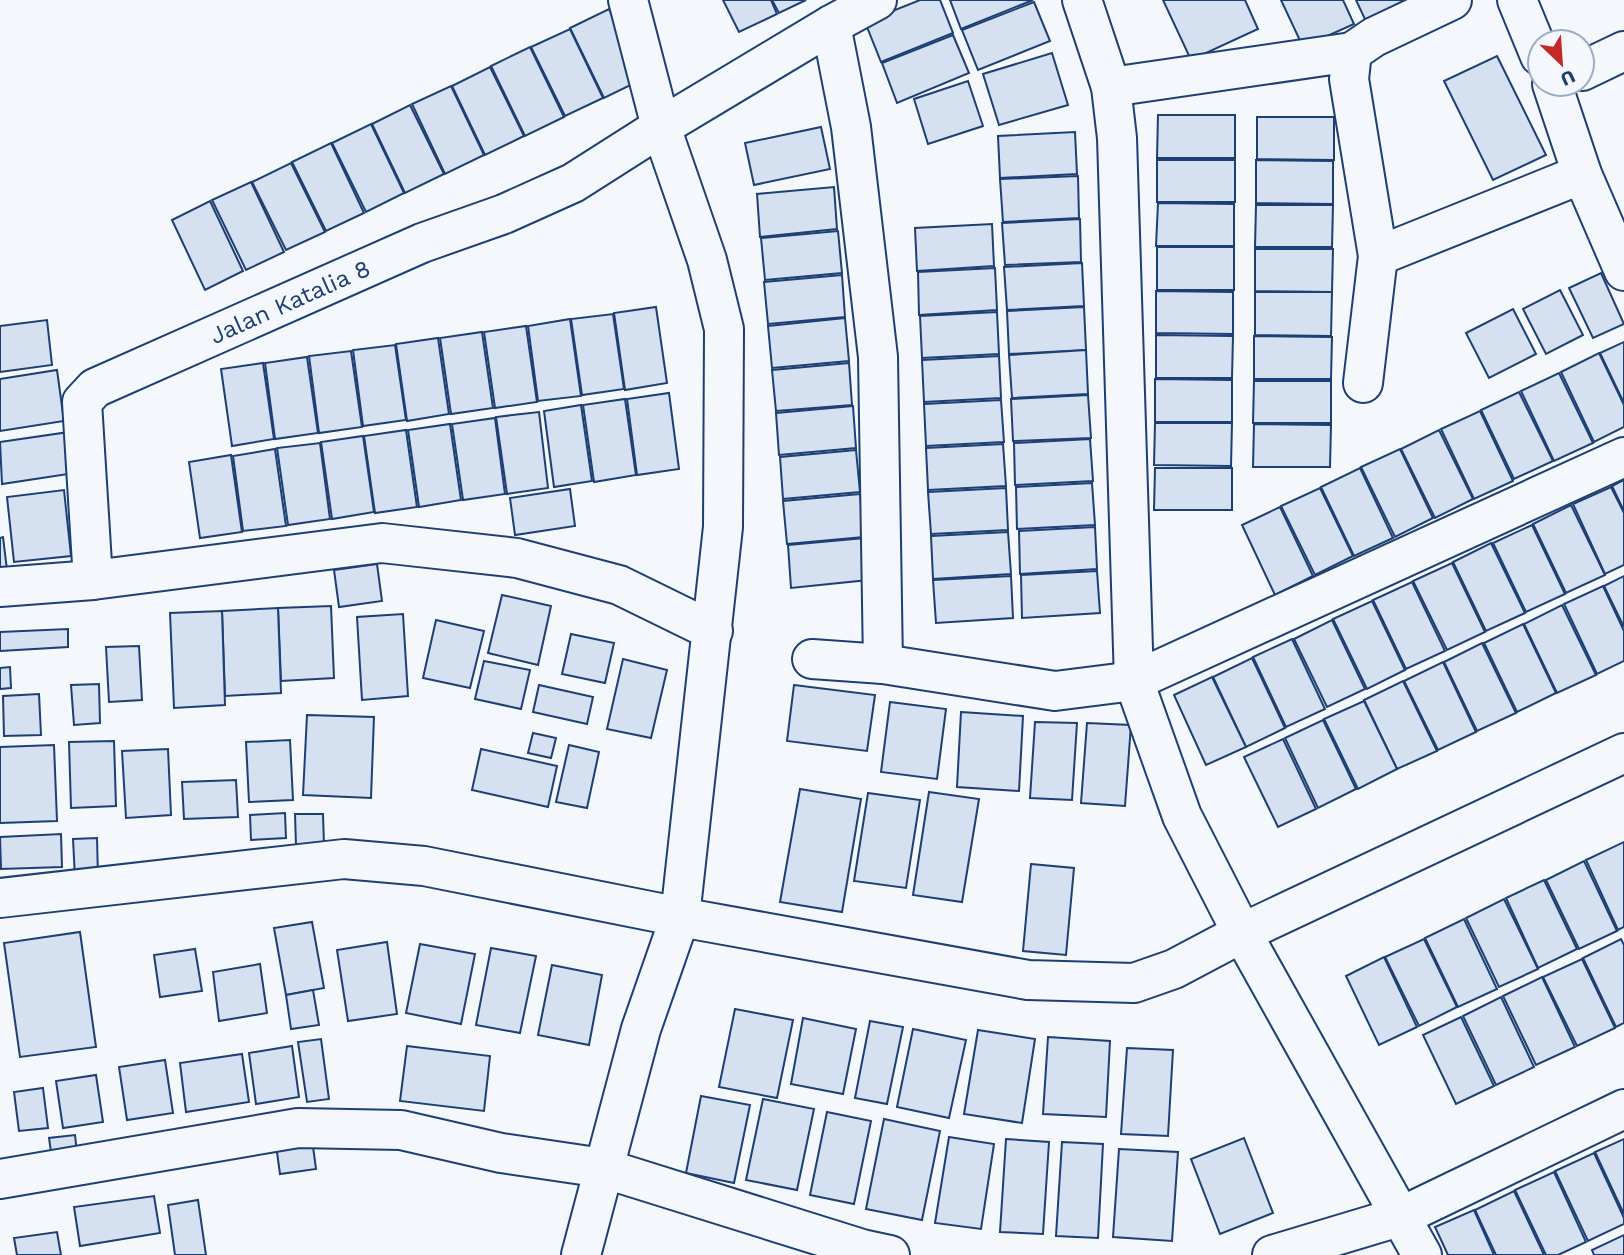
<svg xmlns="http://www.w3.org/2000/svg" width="1624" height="1255" viewBox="0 0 1624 1255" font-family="'Work Sans',sans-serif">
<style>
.building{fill:#d5e0f0;stroke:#1d3f73;stroke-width:2}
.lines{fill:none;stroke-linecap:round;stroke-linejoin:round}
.street-casing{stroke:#1d3f73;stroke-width:42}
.street{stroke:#f4f7fb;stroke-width:38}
.labels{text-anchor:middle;stroke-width:5;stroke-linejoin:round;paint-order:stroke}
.street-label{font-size:24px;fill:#1d3f73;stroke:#f4f7fb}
</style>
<rect width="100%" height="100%" fill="#f4f7fb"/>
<g class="building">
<path d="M723 0H771L777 14 739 32Z"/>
<path d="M772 0H806L779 13Z"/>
<path d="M920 0H940L953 33 881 62 865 22Z"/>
<path d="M950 0H1033L961 29Z"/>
<path d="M1163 0H1245L1258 29 1191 60Z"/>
<path d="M1281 0H1343L1354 24 1303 47Z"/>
<path d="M1356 0H1406L1412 13 1371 32Z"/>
<path d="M1034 2 1050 41 978 70 962 30Z"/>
<path d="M609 9 643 79 604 98 570 28Z"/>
<path d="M570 29 603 98 565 116 531 47Z"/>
<path d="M953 35 969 73 897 103 882 63Z"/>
<path d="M530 47 564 117 525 136 491 66Z"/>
<path d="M1052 53 1068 105 999 125 983 74Z"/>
<path d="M1497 56 1546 155 1493 180 1444 81Z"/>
<path d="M490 67 524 136 485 155 452 86Z"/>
<path d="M968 81 983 126 928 144 914 99Z"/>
<path d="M451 86 484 155 445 174 412 104Z"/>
<path d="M410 105 444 174 405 193 372 124Z"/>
<path d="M1158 115H1235V158H1157Z"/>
<path d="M1257 117H1334V160L1257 159Z"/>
<path d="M371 124 404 193 366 212 332 143Z"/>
<path d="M821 127 830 169 754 185 745 143Z"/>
<path d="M1075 132 1077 174 1000 178 998 136Z"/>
<path d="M331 143 364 213 326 231 292 162Z"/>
<rect x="1157" y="160" width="78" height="42"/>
<path d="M1256 160 1333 161V204L1256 203Z"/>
<path d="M291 163 325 232 286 250 252 182Z"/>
<path d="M1078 176 1079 218 1003 222 1000 179Z"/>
<path d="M251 182 284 252 246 270 212 200Z"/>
<path d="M834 187 837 229 760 237 757 194Z"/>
<path d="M210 201 243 271 205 290 172 220Z"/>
<path d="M1158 203 1234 204V246H1156Z"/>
<path d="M1256 205H1333L1332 247H1255Z"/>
<path d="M1080 219 1081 262 1005 265 1002 223Z"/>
<path d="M992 224 994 266 917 271 915 228Z"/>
<path d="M838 231 842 273 765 280 761 238Z"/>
<rect x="1157" y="247" width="77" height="43"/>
<path d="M1255 249H1333L1332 292 1255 291Z"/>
<path d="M1082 263 1084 306 1007 310 1004 267Z"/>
<path d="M995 268 997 310 919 315 918 272Z"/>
<path d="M1601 273 1624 324 1593 338 1569 288Z"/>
<path d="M842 275 845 317 768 324 764 282Z"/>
<path d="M1560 290 1583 335 1546 354 1523 309Z"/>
<path d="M1156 291 1233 292V334L1156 333Z"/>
<path d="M1255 292H1332L1331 336 1255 335Z"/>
<path d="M656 307 667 383 625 390 614 313Z"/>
<path d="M1084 307 1086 350 1009 354 1007 311Z"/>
<path d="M1513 309 1536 354 1489 378 1466 333Z"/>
<path d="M997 312 999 354 922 358 920 316Z"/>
<path d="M613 314 624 389 582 395 571 319Z"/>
<path d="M845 318 849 361 772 368 768 326Z"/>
<path d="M570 319 581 396 538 401 528 326Z"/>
<path d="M47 320 52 365 0 372V326Z"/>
<path d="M526 326 537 402 495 408 484 332Z"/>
<path d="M482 332 493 408 451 414 440 338Z"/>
<path d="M1156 335 1233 336 1232 378H1156Z"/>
<path d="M1254 336 1332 337 1331 379H1254Z"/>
<path d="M438 338 449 414 407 421 396 344Z"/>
<path d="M1624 342V403L1600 353Z"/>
<path d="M395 345 406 420 363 426 353 350Z"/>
<path d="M1086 350 1088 394 1012 398 1009 355Z"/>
<path d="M351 351 362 427 319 433 309 356Z"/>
<path d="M1599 353 1624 405V427L1594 442 1561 372Z"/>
<path d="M999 356 1001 398 924 402 922 360Z"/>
<path d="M307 357 318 433 275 439 265 363Z"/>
<path d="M263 363 274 439 232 446 221 369Z"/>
<path d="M849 363 852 405 776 411 772 370Z"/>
<path d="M57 370 64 421 0 431V379Z"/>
<path d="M1559 373 1593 443 1554 461 1521 391Z"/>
<path d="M1155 379 1232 380V422H1155Z"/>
<path d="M1254 381H1331V423H1253Z"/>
<path d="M1519 392 1553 461 1514 479 1481 410Z"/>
<path d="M669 393 679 469 637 475 627 399Z"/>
<path d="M1088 395 1091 438 1013 441 1011 399Z"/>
<path d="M625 399 636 475 594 482 583 405Z"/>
<path d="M1001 400 1004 442 926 446 924 404Z"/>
<path d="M581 405 592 481 554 487 544 411Z"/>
<path d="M853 406 856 448 779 455 776 413Z"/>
<path d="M1480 411 1513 481 1474 499 1441 429Z"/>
<path d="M539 412 548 488 507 494 496 417Z"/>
<path d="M495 418 505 494 463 500 452 424Z"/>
<path d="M1155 423H1232L1231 466 1154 465Z"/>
<path d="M450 424 461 500 419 507 408 430Z"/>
<path d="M1254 424 1331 425 1330 467H1253Z"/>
<path d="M406 430 417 507 375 513 364 436Z"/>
<path d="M1439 430 1473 499 1435 518 1401 449Z"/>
<path d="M69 432 75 473 2 484 0 442Z"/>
<path d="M363 436 374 512 332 519 321 442Z"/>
<path d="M1090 439 1093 481 1015 485 1014 443Z"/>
<path d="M320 443 330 519 288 525 277 448Z"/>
<path d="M1003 444 1006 486 928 490 926 448Z"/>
<path d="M275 449 286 526 243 531 233 456Z"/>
<path d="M1400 449 1433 518 1395 537 1361 467Z"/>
<path d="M856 450 860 492 783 499 780 457Z"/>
<path d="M231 455 242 532 200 538 189 462Z"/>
<path d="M1155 468H1232V510H1154Z"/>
<path d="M1360 468 1393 538 1354 556 1321 487Z"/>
<path d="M1624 480V511L1612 486Z"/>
<path d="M1092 483 1095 525 1017 529 1016 487Z"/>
<path d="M1611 487 1624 513V565L1605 574 1573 504Z"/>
<path d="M1006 488 1008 530 931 534 928 492Z"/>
<path d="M1320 488 1353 556 1315 575 1281 506Z"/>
<path d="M570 489 575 526 515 535 510 498Z"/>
<path d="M64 490 71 556 14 562 7 497Z"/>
<path d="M860 494 864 537 787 544 783 501Z"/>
<path d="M1571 505 1605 575 1566 593 1533 524Z"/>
<path d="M1280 507 1313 576 1275 595 1242 525Z"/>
<path d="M1532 525 1565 594 1526 612 1493 543Z"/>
<path d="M1095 527 1097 569 1020 574 1019 531Z"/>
<path d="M1008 532 1011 574 933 579 931 536Z"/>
<path d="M3 537 7 570 0 571V538Z"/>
<path d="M865 538 868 580 791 588 788 545Z"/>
<path d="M1491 543 1525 613 1486 631 1453 562Z"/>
<path d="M1452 563 1485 632 1447 650 1413 581Z"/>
<path d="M377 564 382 601 339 607 334 570Z"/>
<path d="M1097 571 1100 613 1022 618 1021 575Z"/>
<path d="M1011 576 1013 618 936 623 933 580Z"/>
<path d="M1624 576V627L1604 586Z"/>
<path d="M1412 582 1445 651 1406 669 1373 600Z"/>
<path d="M1603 586 1624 631V661L1597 674 1564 604Z"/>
<path d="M502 595 551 606 538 665 488 653Z"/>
<path d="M1372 601 1405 670 1367 689 1333 619Z"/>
<path d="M1562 605 1596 675 1557 693 1524 624Z"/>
<path d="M331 606 334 678 281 681 278 608Z"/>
<path d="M278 608 281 693 225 696 222 611Z"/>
<path d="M222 611 225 705 174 708 170 613Z"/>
<path d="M403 614 408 696 362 700 357 617Z"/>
<path d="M436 620 484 631 470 688 423 678Z"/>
<path d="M1332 620 1365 689 1327 707 1294 639Z"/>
<path d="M1523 624 1556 693 1517 712 1484 643Z"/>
<path d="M68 629V647L0 651V632Z"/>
<path d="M571 634 614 643 605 683 562 674Z"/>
<path d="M1292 639 1325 709 1286 727 1253 657Z"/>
<path d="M1482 643 1516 713 1477 731 1444 662Z"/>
<path d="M139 646 142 700 109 702 106 647Z"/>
<path d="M1252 658 1285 728 1246 747 1213 677Z"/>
<path d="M623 659 667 670 651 738 607 729Z"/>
<path d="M484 661 530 670 521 709 475 699Z"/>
<path d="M1443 662 1476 732 1438 750 1404 681Z"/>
<path d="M10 667 11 688 0 689V668Z"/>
<path d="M1212 677 1246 747 1206 765 1174 695Z"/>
<path d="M1403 681 1437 751 1397 769 1364 700Z"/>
<path d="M99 684 100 723 74 725 71 685Z"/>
<path d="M539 685 593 697 587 724 533 712Z"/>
<path d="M794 685 875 695 867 751 787 741Z"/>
<path d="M39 694 41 735 4 736 3 696Z"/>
<path d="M1364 701 1397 769 1358 789 1324 719Z"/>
<path d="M890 702 946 709 937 779 881 772Z"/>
<path d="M961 712 1023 716 1019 791 957 787Z"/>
<path d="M307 715 374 717 371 798 303 795Z"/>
<path d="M1323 720 1356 789 1318 808 1285 738Z"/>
<path d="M1035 722 1077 723 1072 800 1030 798Z"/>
<path d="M1087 723 1131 725 1125 806 1081 803Z"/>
<path d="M533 733 556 738 551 758 528 753Z"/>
<path d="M1283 739 1316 809 1278 827 1244 757Z"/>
<path d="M290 740 293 800 249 802 246 742Z"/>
<path d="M114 741 116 806 71 808 69 742Z"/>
<path d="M54 745 57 821 0 823V747Z"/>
<path d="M569 745 599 752 587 808 556 802Z"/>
<path d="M168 749 171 815 126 818 122 751Z"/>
<path d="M481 749 557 766 548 807 472 790Z"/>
<path d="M236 780 238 817 184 819 182 782Z"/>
<path d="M800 789 861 799 842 912 780 902Z"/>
<path d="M929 792 979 799 962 902 913 895Z"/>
<path d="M868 793 920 800 906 888 854 881Z"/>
<path d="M285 813 286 838 251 840 250 815Z"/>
<path d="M295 814H323L324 845 296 846Z"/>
<path d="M61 834 62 867 1 869 0 837Z"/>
<path d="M97 838 98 877 75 878 73 839Z"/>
<path d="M1624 842V927L1618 930 1586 860Z"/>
<path d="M1584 861 1617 931 1579 949 1546 880Z"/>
<path d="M1031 864 1074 868 1066 955 1023 951Z"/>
<path d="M1544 880 1577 949 1538 968 1506 898Z"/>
<path d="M1504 899 1538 969 1499 987 1466 918Z"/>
<path d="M1464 919 1497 989 1458 1007 1425 938Z"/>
<path d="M312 922 324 988 286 995 274 928Z"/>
<path d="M80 932 96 1047 20 1057 4 943Z"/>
<path d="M1424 939 1457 1007 1419 1026 1385 957Z"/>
<path d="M1621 939 1624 945V1023L1616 1027 1583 958Z"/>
<path d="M387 942 397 1014 348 1021 337 950Z"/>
<path d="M420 944 475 954 461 1024 406 1013Z"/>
<path d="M491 948 536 956 520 1033 476 1025Z"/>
<path d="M195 949 202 991 160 997 154 955Z"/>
<path d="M1384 957 1417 1027 1379 1045 1346 976Z"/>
<path d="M1582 959 1615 1028 1577 1046 1543 977Z"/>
<path d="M260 964 267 1013 219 1021 213 972Z"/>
<path d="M552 965 602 975 589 1045 538 1035Z"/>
<path d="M1542 977 1575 1047 1536 1065 1503 996Z"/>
<path d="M313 990 319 1025 291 1029 286 995Z"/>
<path d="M1501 997 1534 1067 1496 1085 1463 1016Z"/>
<path d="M735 1009 793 1020 777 1098 719 1087Z"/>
<path d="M1461 1017 1494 1086 1456 1104 1423 1035Z"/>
<path d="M803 1018 856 1029 843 1094 791 1084Z"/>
<path d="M870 1021 903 1027 887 1104 855 1098Z"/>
<path d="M913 1029 966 1040 949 1118 897 1107Z"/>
<path d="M978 1030 1035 1039 1022 1123 964 1114Z"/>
<path d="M1048 1037 1110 1041 1106 1117 1043 1114Z"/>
<path d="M321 1039 329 1099 307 1102 298 1042Z"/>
<path d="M292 1046 299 1097 256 1104 249 1053Z"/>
<path d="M407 1046 490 1056 484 1111 400 1101Z"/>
<path d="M1127 1048 1173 1050 1168 1136 1121 1134Z"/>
<path d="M242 1054 249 1102 186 1112 180 1063Z"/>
<path d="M165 1060 173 1113 127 1120 119 1067Z"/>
<path d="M96 1075 103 1122 63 1128 56 1081Z"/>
<path d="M43 1088 48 1128 19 1131 14 1092Z"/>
<path d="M701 1096 750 1105 734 1183 686 1173Z"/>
<path d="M763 1099 814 1109 797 1190 746 1180Z"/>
<path d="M827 1112 871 1121 854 1204 810 1195Z"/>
<path d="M884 1119 940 1131 922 1220 866 1209Z"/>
<path d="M75 1135 78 1162 53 1166 49 1138Z"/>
<path d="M949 1137 994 1144 981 1229 935 1223Z"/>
<path d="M1244 1138 1273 1213 1220 1234 1191 1159Z"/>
<path d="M312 1139 316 1169 280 1174 276 1145Z"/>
<path d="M1006 1139 1049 1142 1043 1234 1000 1232Z"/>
<path d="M1624 1139V1214L1595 1152Z"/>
<path d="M1062 1142 1103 1144 1098 1238 1056 1236Z"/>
<path d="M1119 1149 1178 1152 1172 1241 1113 1237Z"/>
<path d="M1594 1153 1624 1218V1224L1588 1241 1555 1171Z"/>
<path d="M1554 1172 1586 1242 1558 1255H1546L1515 1190Z"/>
<path d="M1514 1191 1544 1255H1496L1475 1210Z"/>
<path d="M154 1196 160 1233 80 1246 74 1207Z"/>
<path d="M198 1200 206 1255H175L168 1205Z"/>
<path d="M1474 1210 1494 1255H1448L1435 1227Z"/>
<path d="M57 1232 61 1255H17L14 1238Z"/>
<path d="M1624 1235V1255H1594L1592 1250Z"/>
</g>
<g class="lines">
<defs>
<g id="street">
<path d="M1082 0 1111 87 1117 138 1134 681 1182 816 1242 933 1422 1255"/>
<path d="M1517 0 1540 56"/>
<path d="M831 25 851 127 878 357 883 664"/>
<path d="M1582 71 1624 51"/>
<path d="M1552 84 1582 174 1624 271"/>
<path d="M1111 87 1352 52"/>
<path d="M1378 256 1582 174"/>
<path d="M1363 383 1378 256 1349 79 1352 52 1374 37 1452 0"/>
<path d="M93 580 82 402 95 388 422 243 504 214 573 183 661 127 831 25 877 0"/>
<path d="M0 587 93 580 382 543 517 558 619 585 713 631"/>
<path d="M812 659 883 664 1055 691 1134 681 1624 457"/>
<path d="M0 898 344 859 424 866 680 917 1028 980 1134 983 1174 969 1242 933 1624 753"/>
<path d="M0 1179 298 1128 401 1130 501 1153 603 1168 862 1249 890 1255"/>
<path d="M581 1255 641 1029 680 917 723 527 724 329 707 260 661 127 628 0"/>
<path d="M1272 1255 1402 1216 1624 1109"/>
</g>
</defs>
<use href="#street" class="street-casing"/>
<use href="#street" class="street"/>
</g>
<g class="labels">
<g class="street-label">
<text transform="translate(290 302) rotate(-24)" y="8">Jalan Katalia 8</text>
</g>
</g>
<g transform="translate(1561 63) rotate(155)"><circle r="33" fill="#f4f7fb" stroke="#9eadc5" stroke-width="2"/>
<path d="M0-5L12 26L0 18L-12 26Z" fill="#c62828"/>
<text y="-10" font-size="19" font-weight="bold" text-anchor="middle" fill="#1d3f73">U</text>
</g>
</svg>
